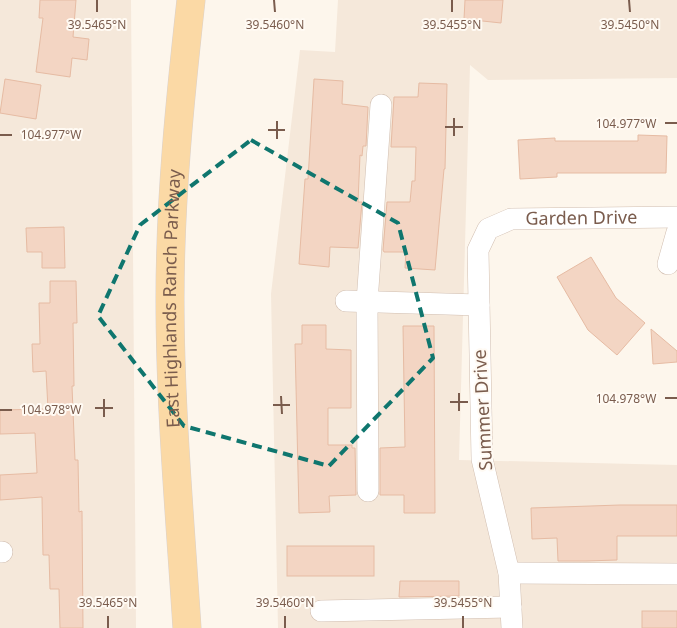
<svg xmlns="http://www.w3.org/2000/svg" width="677" height="628" viewBox="0 0 677 628" font-family="'Noto Sans',sans-serif">
<style>
.residential{fill:#f5e8da}
.building{fill:#f3d5c3;stroke:#e6bba3}
.lines{fill:none;stroke-linecap:round;stroke-linejoin:round}
.minor-casing{stroke:#d1beb0;stroke-width:22}
.primary-casing{stroke:#dad1cd;stroke-width:29}
.minor{stroke:#fff;stroke-width:21}
.primary{stroke:#fbd9a5;stroke-width:28}
.marked{fill:none;stroke:#0f766e;stroke-width:4;stroke-dasharray:10 6;stroke-linejoin:round}
.ticks{fill:none;stroke:#7a5c4d;stroke-width:2}
.labels{text-anchor:middle;stroke-width:4;stroke-linejoin:round;paint-order:stroke}
.street-label{font-size:18px;fill:#7a5c4d;stroke:#fffaf3}
.ticks-label{font-size:12px;text-anchor:middle;fill:#7a5c4d;stroke:#fffaf3;stroke-width:4;stroke-linejoin:round;paint-order:stroke}
</style>
<rect width="100%" height="100%" fill="#fdf6ec"/>
<g class="residential">
<path d="M0 0H131L136 628H0Z"/>
<path d="M338 0H677V78L488 80 470 65 459 460 677 465V628H278L271 294 300 50 335 52Z"/>
</g>
<g class="building">
<path d="M40 0H76L73 37 89 39 87 60 72 58 70 77 36 72 43 18H39Z"/>
<path d="M465 0H503L501 23 464 19Z"/>
<path d="M5 79 41 85 36 119 0 113Z"/>
<path d="M314 79 343 81 342 104 368 107 366 146H363L362 156 360 155 358 202H362L358 248 330 247 329 267 299 264 305 179H308Z"/>
<path d="M419 83 447 84 445 169H444L435 270 405 268 406 252H384L383 250 387 202H410L412 181H415L416 147H391L394 97H418Z"/>
<path d="M638 135 667 136 666 173H557V177L520 179 518 140 555 138V141H638Z"/>
<path d="M64 227 65 268H42V252H27L26 228Z"/>
<path d="M591 257 616 298 645 323 617 355 588 330 557 277Z"/>
<path d="M50 281H76L77 323H73L74 386H72L75 460H78L79 512 82 511 83 628H60L59 589H50L49 555H43L42 497 0 500V475L37 473 35 433 0 434V410L48 409 46 371 33 372 32 344H40L39 303H50Z"/>
<path d="M302 325H326V349L351 350V408H328V445H352V448H355L356 495 329 496 330 512 299 513 295 344H302Z"/>
<path d="M403 326H434L435 513H404V495H380V448L405 447Z"/>
<path d="M651 329 677 351V362L653 364Z"/>
<path d="M620 505H677V536H617V560L586 561H558L557 538 532 539 531 508Z"/>
<rect x="287" y="546" width="87" height="30"/>
<path d="M400 581H459V596L399 597Z"/>
<rect x="642" y="611" width="35" height="17"/>
</g>
<g class="lines">
<defs>
<g id="minor">
<path d="M668 264 677 232"/>
<path d="M346 301 479 305"/>
<path d="M368 491 367 302 381 105"/>
<path d="M0 552H2"/>
<path d="M509 573 677 574"/>
<path d="M321 611 511 607"/>
<path id="s1" d="M512 628 509 573 482 459 478 250 488 229 511 219 677 217"/>
</g>
<g id="primary">
<path id="s2" d="M187 628C180 518 170 408 170 299 170 199 180 99 191 0"/>
</g>
</defs>
<use href="#minor" class="minor-casing"/>
<use href="#primary" class="primary-casing"/>
<use href="#minor" class="minor"/>
<use href="#primary" class="primary"/>
</g>
<path class="marked" d="M251 140 398 223 433 358 329 466 184 426 98 316 140 225Z"/>
<path class="ticks" d="M97 0V12M274 0 275 12M452 0V12M629 0 630 12M454 118V136M277 121V139M665 123H677M445 127H463M268 130H285M0 135H12M459 393V411M281 396 282 414M665 398H677M104 399V417M450 402H468M273 405H290M95 408H113M0 410H12M108 616V628M285 616V628M463 616V628"/>
<g class="labels">
<g class="street-label">
<text dy="6" stroke="none"><textPath href="#s1" startOffset="500">Garden Drive</textPath></text>
<text dy="6" stroke="none"><textPath href="#s2" startOffset="330">East Highlands Ranch Parkway</textPath></text>
<text transform="translate(483 410) rotate(-93)" y="6">Summer Drive</text>
</g>
</g>
<g class="ticks-label">
<text x="97" y="29">39.5465°N</text>
<text x="275" y="29">39.5460°N</text>
<text x="452" y="29">39.5455°N</text>
<text x="630" y="29">39.5450°N</text>
<text x="626" y="128">104.977°W</text>
<text x="51" y="139">104.977°W</text>
<text x="626" y="403">104.978°W</text>
<text x="51" y="414">104.978°W</text>
<text x="108" y="607">39.5465°N</text>
<text x="285" y="607">39.5460°N</text>
<text x="463" y="607">39.5455°N</text>
</g>
</svg>
